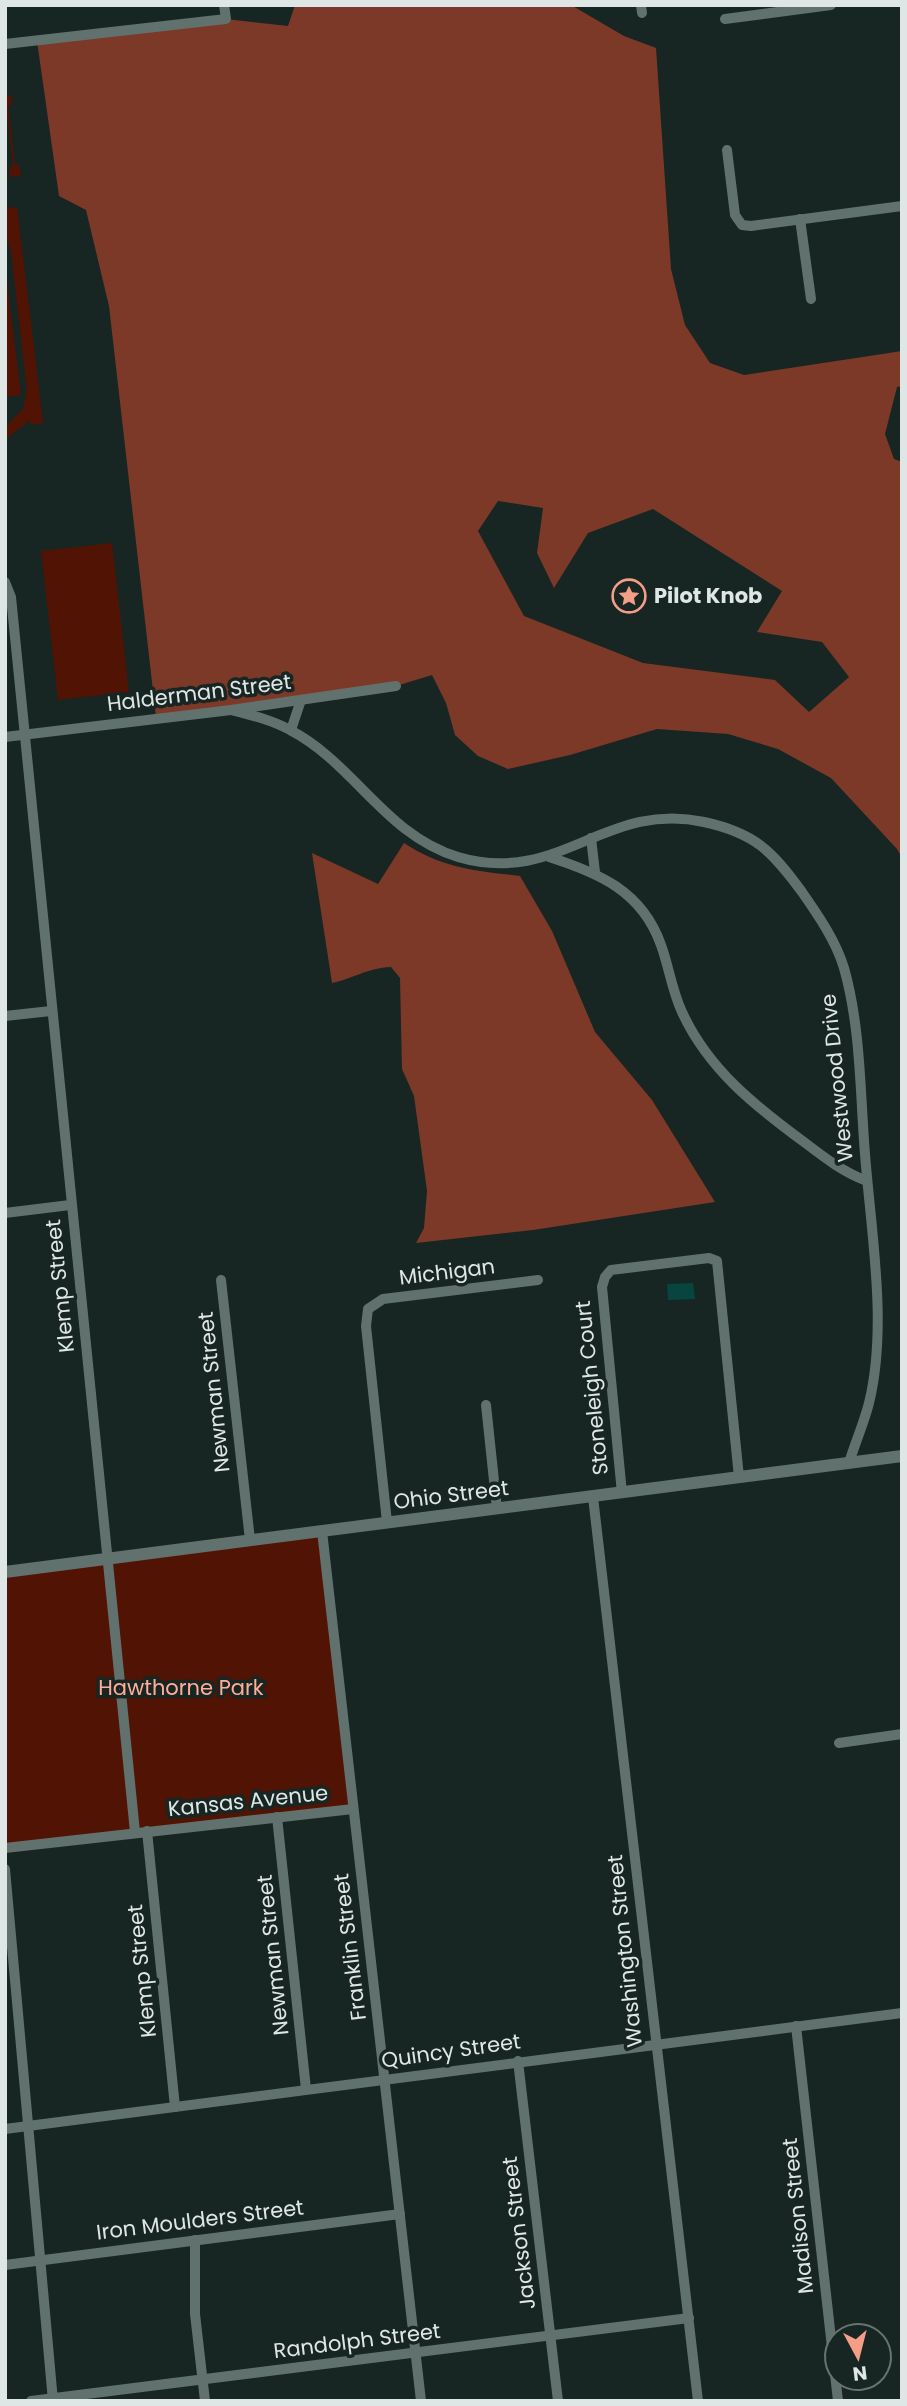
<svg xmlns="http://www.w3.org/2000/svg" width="907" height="2406" viewBox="0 0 907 2406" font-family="Poppins,sans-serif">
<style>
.green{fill:#511404}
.forest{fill:#7c3928;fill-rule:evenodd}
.water{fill:#08453e}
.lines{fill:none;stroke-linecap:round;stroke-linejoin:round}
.minor{stroke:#60716e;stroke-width:10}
.tertiary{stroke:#60716e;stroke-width:12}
.labels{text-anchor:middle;stroke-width:7;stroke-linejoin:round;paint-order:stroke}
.poi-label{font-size:21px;font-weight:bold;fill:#dee7e5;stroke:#172523;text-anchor:start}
.street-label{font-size:21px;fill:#dee7e5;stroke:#172523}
.park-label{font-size:21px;fill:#ffad97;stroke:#172523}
</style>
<rect width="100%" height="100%" fill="#172523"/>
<g class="green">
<path d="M11 95 12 105 8 106 15 165H19L21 176 10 177 9 167 13 166 5 96Z"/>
<path d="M17 207 43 423 31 425 30 420 5 440V427L23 409 27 391 11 251 5 232 7 208Z"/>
<path d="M5 266 21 395 5 397Z"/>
<path d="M112 543 129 692 58 700 41 551Z"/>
<path d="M322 1531 353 1809 5 1848V1572Z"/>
</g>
<g class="forest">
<path d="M295 5H571L624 36 656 48 671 269 685 325 710 363 744 375 902 351V386L897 387 885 434 894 459 902 462V858L897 849 831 778 778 749 728 734 657 729 570 755 508 769 478 756 455 735 446 703 432 675 396 686 156 717 109 306 86 210 59 196 37 41 226 19 288 26ZM498 501 543 508 537 553 554 588 588 533 653 509 782 591 757 632 822 642 849 677 809 712 775 680 643 663 524 616 478 531Z"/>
<path d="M404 843C441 868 477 871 520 876L552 931 595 1032 652 1100 715 1202 533 1230 416 1243 424 1228 427 1191 414 1096 402 1069 400 978 391 967C367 968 355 978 332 983L312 853 378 884Z"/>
</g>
<path class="water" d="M693 1283 695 1299 668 1300 667 1284Z"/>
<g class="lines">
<g class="minor">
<path d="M641 5 642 13"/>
<path d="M725 19 831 5"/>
<path d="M5 44 226 19 224 5"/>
<path d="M727 150 735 215 742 225 751 226 902 206"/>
<path d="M800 219 811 299"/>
<path d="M5 582 11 597 135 1832"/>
<path d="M231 710C251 715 272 720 290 730 354 763 385 835 458 857 559 887 605 800 704 822 755 833 772 851 802 892 818 915 836 941 844 968 861 1028 860 1093 865 1154 871 1233 888 1326 869 1403 864 1423 855 1443 849 1463"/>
<path d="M291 730 301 700"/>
<path d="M5 737 231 710 396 686"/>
<path d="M591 838 595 872"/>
<path d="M549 857C599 873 642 891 661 945 669 967 672 991 682 1012 708 1069 755 1106 804 1142 825 1158 843 1172 867 1181"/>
<path d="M5 1016 51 1011"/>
<path d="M5 1213 70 1205"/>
<path d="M221 1280 250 1540"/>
<path d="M486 1405 497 1509"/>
<path d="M622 1493 602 1287 605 1277 611 1270 709 1258 717 1261 739 1477"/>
<path d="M593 1497 698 2401"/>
<path d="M387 1522 366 1326 368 1309 383 1299 538 1280"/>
<path d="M322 1531 421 2401"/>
<path d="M839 1743 902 1734"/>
<path d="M277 1817 306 2089"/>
<path d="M147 1831 175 2107"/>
<path d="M5 1848 353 1809"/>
<path d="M5 1869 53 2401"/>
<path d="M796 2026 838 2401"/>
<path d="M518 2061 558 2401"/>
<path d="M5 2129 902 2013"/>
<path d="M195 2240V2314L205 2401"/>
<path d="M5 2265 400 2214"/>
<path d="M31 2401 689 2318"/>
</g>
<path class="tertiary" d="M5 1572 902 1456"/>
</g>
<defs>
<symbol id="sight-ring" viewBox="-11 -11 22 22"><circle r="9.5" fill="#172523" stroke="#f49e88" stroke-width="1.5"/><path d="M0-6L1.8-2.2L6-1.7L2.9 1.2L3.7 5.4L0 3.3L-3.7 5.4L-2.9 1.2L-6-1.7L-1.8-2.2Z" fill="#f49e88"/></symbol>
</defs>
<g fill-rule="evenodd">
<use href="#sight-ring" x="610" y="577" width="38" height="38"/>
</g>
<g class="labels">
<g class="poi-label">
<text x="654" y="603">Pilot Knob</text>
</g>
<g class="street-label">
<text transform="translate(199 693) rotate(-7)" y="7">Halderman Street</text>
<text transform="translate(837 1078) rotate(-96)" y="7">Westwood Drive</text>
<text transform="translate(447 1272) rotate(-7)" y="7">Michigan</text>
<text transform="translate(60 1286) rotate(-96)" y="7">Klemp Street</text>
<text transform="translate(592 1388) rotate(-96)" y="7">Stoneleigh Court</text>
<text transform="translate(214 1392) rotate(-96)" y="7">Newman Street</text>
<text transform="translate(451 1495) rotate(-7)" y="7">Ohio Street</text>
<text transform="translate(248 1801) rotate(-6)" y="7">Kansas Avenue</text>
<text transform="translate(350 1947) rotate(-97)" y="7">Franklin Street</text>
<text transform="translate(625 1951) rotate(-96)" y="7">Washington Street</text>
<text transform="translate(273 1955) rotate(-96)" y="7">Newman Street</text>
<text transform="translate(142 1971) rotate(-96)" y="7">Klemp Street</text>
<text transform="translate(451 2051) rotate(-8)" y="7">Quincy Street</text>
<text transform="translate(798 2216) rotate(-96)" y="7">Madison Street</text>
<text transform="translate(200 2220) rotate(-7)" y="7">Iron Moulders Street</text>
<text transform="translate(519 2233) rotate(-97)" y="7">Jackson Street</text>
<text transform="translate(357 2341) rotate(-7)" y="7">Randolph Street</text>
</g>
<g class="park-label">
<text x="181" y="1695">Hawthorne Park</text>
</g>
</g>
<rect width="907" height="2406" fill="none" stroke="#dee7e5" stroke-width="14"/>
<g transform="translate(858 2357) rotate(173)"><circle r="33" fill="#172523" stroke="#677371" stroke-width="2"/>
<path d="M0-5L12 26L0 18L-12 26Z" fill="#f49e88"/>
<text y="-10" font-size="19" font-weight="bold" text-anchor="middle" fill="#dee7e5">N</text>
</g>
</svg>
